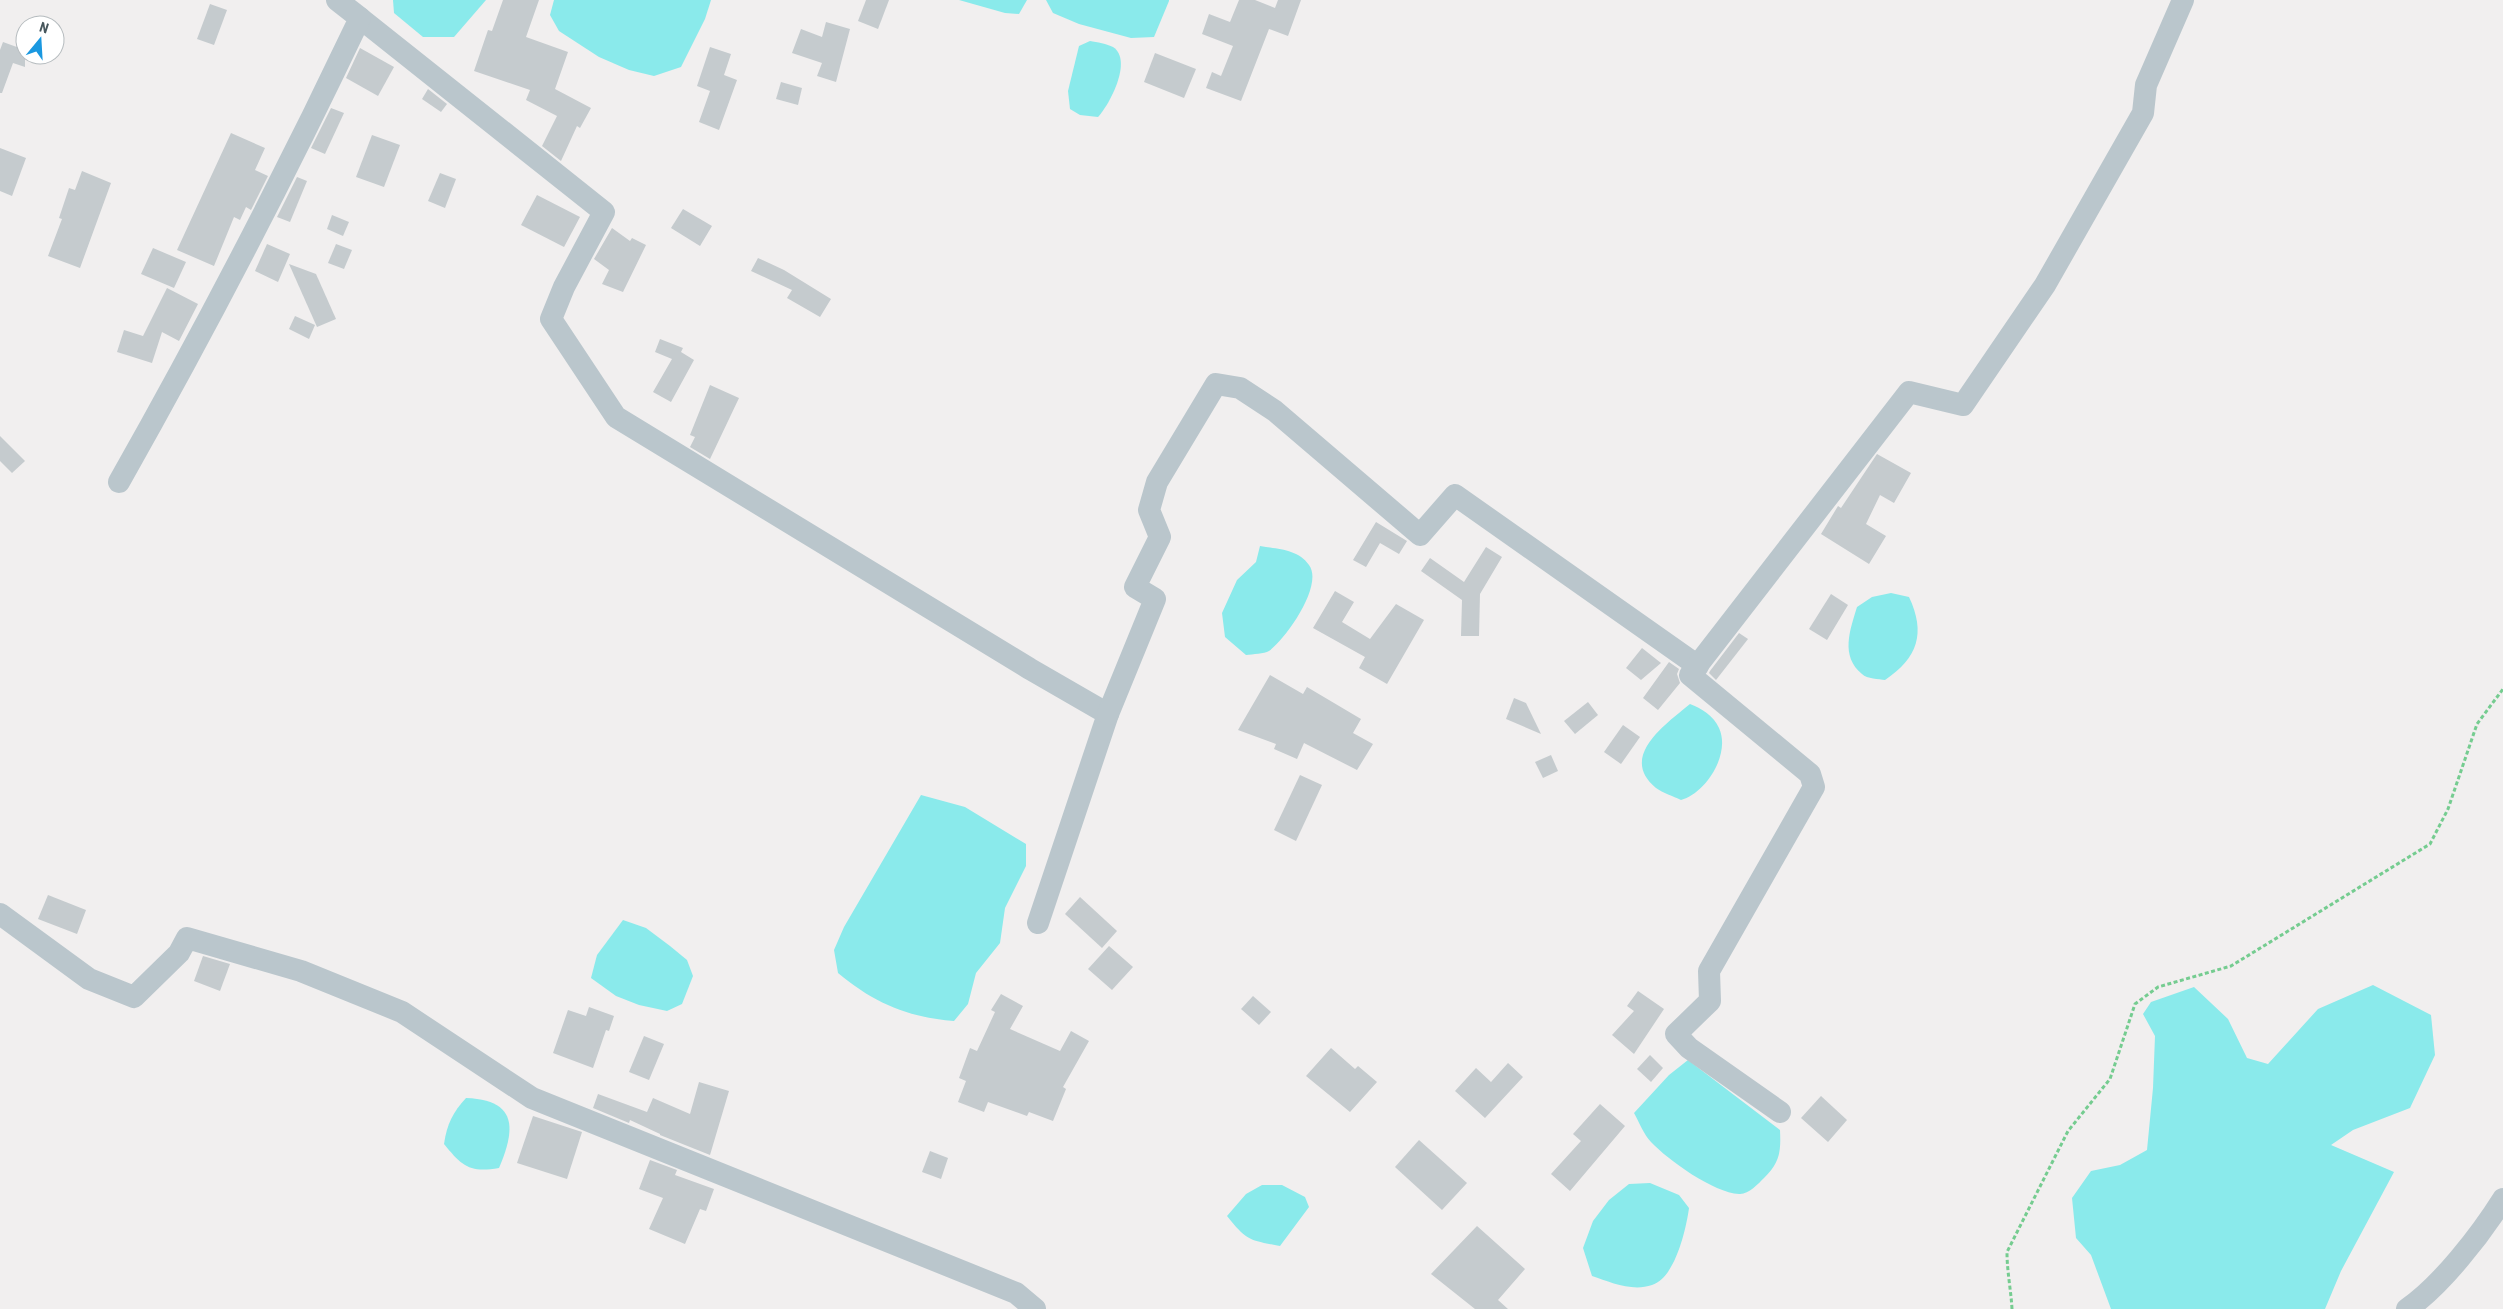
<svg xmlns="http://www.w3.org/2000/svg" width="2503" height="1309" viewBox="0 0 2503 1309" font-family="'Roboto Condensed',sans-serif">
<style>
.water{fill:#8aeaeb}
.building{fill:#c5cbce}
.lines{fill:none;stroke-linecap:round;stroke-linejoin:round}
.path{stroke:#75cc90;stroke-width:3;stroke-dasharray:4 2.5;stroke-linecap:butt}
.street{stroke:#bac6cc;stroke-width:22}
</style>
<rect width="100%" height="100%" fill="#f1efef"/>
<g class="water">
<path d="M393 0H486L454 37H423L394 13Z"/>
<path d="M554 0H711L705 19 681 67 654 76 629 70 599 57 559 31 550 15Z"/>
<path d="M959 0H1027L1019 14 1005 13Z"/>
<path d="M1046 0H1169V1L1154 37 1131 38 1079 24 1053 13Z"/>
<path d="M1090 41C1097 42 1107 44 1113 47 1133 60 1110 104 1098 117L1080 115 1070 109 1068 91 1079 46Z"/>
<path d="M1260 546C1277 549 1298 549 1309 565 1324 585 1286 639 1269 651 1264 654 1253 654 1246 655L1225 637 1222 613 1237 580 1256 562Z"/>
<path d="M1891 593 1909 597C1926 633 1918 658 1885 680 1879 679 1867 679 1862 674 1840 656 1850 630 1857 607L1872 597Z"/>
<path d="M1690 704C1701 708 1714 716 1719 728 1731 754 1706 793 1681 800 1673 796 1663 793 1656 788 1618 757 1666 724 1690 704Z"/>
<path d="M921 795 965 807 1026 844V866L1005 908 1000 943 976 973 968 1004 954 1021C907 1017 874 1003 838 973L834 950 844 927Z"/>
<path d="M623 920 646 928 670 946 687 960 693 976 682 1004 667 1011 639 1005 616 996 591 978 597 955Z"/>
<path d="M2373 985 2431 1015 2435 1055 2410 1108 2353 1130 2331 1145 2394 1172 2341 1271 2325 1309H2111L2091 1255 2076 1238 2072 1198 2091 1171 2120 1165 2147 1150 2153 1088 2155 1036 2143 1014 2151 1002 2194 987 2228 1019 2247 1058 2268 1064 2318 1009Z"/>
<path d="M1688 1060 1780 1130C1781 1152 1780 1162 1764 1178 1758 1184 1748 1195 1739 1194 1714 1193 1668 1160 1651 1142 1644 1135 1639 1122 1634 1113L1669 1075Z"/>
<path d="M466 1098C517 1100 516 1128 499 1168 469 1173 462 1166 444 1144 447 1124 453 1112 466 1098Z"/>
<path d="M1650 1183 1679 1195 1689 1208C1686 1230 1675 1278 1652 1285 1632 1292 1610 1282 1592 1276L1583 1248 1593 1221 1609 1200 1629 1184Z"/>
<path d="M1262 1185H1282L1305 1197 1309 1207 1280 1246C1249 1240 1247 1241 1227 1216L1246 1194Z"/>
</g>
<g class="building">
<path d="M503 0H539L526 37 568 52 555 89 591 108 580 128 577 126 561 161 542 146 557 116 526 100 530 90 474 71 488 30 492 31Z"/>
<path d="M866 0H889L878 29 858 21Z"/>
<path d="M1239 0H1255L1275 8 1278 0H1301L1288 36 1269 29 1241 101 1206 88 1212 72 1221 76 1233 46 1202 34 1209 14 1230 22Z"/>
<path d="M210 4 227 10 214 45 197 39Z"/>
<path d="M826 22 850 29 836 82 817 76 822 63 792 53 801 29 822 37Z"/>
<path d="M3 42 25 50V67L13 63 2 93H0V50Z"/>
<path d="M710 47 731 54 724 75 737 80 719 130 699 122 710 91 697 86Z"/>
<path d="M360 48 394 67 378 96 346 78Z"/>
<path d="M1155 53 1196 69 1184 98 1144 82Z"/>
<path d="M781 82 802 88 798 105 776 99Z"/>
<path d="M428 89 447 104 441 112 422 99Z"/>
<path d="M331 108 344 113 325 154 311 148Z"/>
<path d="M231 133 265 148 255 170 268 176 251 210 246 207 240 220 234 217 214 266 177 250Z"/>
<path d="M372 135 400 145 384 187 356 177Z"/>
<path d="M0 148 26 158 12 196 0 191Z"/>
<path d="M82 171 111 183 80 268 48 256 62 219 59 218 69 188 75 190Z"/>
<path d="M440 173 456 179 445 208 428 201Z"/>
<path d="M297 177 307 181 290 222 277 217Z"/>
<path d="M537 195 580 217 564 247 521 225Z"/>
<path d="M683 209 712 226 700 246 671 228Z"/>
<path d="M332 215 349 222 343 236 327 229Z"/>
<path d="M612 228 630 241 632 238 646 245 623 292 602 284 609 270 594 259Z"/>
<path d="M267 244 290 254 278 282 255 271Z"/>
<path d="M336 244 352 250 344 269 328 263Z"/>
<path d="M153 248 186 262 174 288 141 274Z"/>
<path d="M758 258 784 270 831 299 820 317 787 298 792 290 751 271Z"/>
<path d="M289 264 316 274 336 319 317 327Z"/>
<path d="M167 288 198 304 179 341 162 332 152 363 117 352 124 330 143 336Z"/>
<path d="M295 316 315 325 309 339 289 329Z"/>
<path d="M660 339 683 348 681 352 694 360 671 402 653 392 672 359 655 352Z"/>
<path d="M710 385 739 398 710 459 690 447 695 437 690 435Z"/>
<path d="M0 436 25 461 12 473 0 461Z"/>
<path d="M1877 454 1911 473 1894 503 1880 495 1866 524 1886 536 1869 564 1821 534 1838 506 1841 508Z"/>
<path d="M1376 522 1407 541 1399 554 1380 543 1366 567 1353 560Z"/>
<path d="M1486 547 1502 557 1480 594 1479 636H1461L1462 600 1421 571 1430 558 1464 582Z"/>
<path d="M1335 591 1354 602 1342 622 1370 639 1396 604 1424 620 1387 684 1359 668 1365 657 1313 628Z"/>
<path d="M1831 594 1848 605 1827 640 1809 629Z"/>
<path d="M1739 633 1748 639 1716 680 1709 673 1710 671Z"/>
<path d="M1642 648 1661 663 1641 680 1626 668Z"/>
<path d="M1669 662 1679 669 1677 674 1680 683 1658 710 1643 698Z"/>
<path d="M1270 675 1303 694 1307 687 1361 719 1353 733 1373 744 1357 770 1304 743 1297 759 1274 749 1276 744 1238 730Z"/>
<path d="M1514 698 1526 703 1541 734 1506 719Z"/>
<path d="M1588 702 1598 715 1575 734 1564 721Z"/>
<path d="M1623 725 1640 737 1621 764 1604 752Z"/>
<path d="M1551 755 1558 771 1543 778 1535 762Z"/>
<path d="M1300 775 1322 785 1296 841 1274 830Z"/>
<path d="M48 895 86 910 77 934 38 919Z"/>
<path d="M1080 897 1117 931 1102 948 1065 914Z"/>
<path d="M1109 946 1133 967 1112 990 1088 969Z"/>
<path d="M203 956 230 964 220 991 194 981Z"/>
<path d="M1638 991 1664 1009 1634 1054 1612 1035 1634 1011 1627 1006Z"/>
<path d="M1001 994 1023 1006 1010 1029 1060 1051 1071 1031 1089 1041 1063 1087 1066 1089 1053 1121 1029 1112 1027 1116 988 1102 984 1112 958 1102 966 1081 959 1078 970 1048 977 1051 995 1012 991 1010Z"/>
<path d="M1253 996 1271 1012 1259 1025 1241 1009Z"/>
<path d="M589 1007 614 1016 609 1031 606 1030 593 1068 553 1053 568 1010 586 1016Z"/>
<path d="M644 1036 664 1044 649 1080 629 1072Z"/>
<path d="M1331 1048 1355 1069 1358 1066 1377 1082 1350 1112 1306 1076Z"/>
<path d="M1650 1055 1663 1068 1651 1082 1637 1069Z"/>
<path d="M1508 1063 1523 1077 1485 1118 1455 1091 1476 1068 1491 1082Z"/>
<path d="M699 1082 729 1091 710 1155 660 1135V1134L630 1120 629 1123 593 1108 598 1094 647 1112 653 1098 690 1114Z"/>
<path d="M1821 1096 1847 1120 1828 1142 1801 1118Z"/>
<path d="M1600 1104 1625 1126 1570 1191 1551 1174 1581 1141 1573 1134Z"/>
<path d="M533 1116 582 1132 567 1179 517 1163Z"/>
<path d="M1419 1140 1467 1183 1442 1210 1395 1167Z"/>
<path d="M930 1151 948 1158 941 1179 922 1172Z"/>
<path d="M650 1160 677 1170 675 1175 714 1189 706 1211 700 1209 685 1244 649 1229 663 1198 639 1189Z"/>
<path d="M1477 1226 1525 1269 1498 1300 1508 1309H1475L1431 1274Z"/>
</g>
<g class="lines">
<path class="path" d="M2012 1309C2011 1290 2007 1272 2007 1252L2068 1131 2110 1079 2135 1004 2158 987 2231 966 2430 844 2448 809 2477 724 2503 689"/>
<g class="street">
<path d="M360 18 604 212 564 287 551 319 616 417 1030 669 1108 714 1038 923"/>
<path d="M119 482C205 330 285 176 360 18L337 0"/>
<path d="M1108 714 1155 599 1135 587 1160 537 1149 510 1157 482 1216 384 1240 388 1275 411 1420 535 1455 495 1698 666"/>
<path d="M0 914 89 979 134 997 179 953 187 938 301 971 402 1012 532 1098 1016 1293 1035 1309"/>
<path d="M1780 1112 1689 1048 1676 1034 1710 1001 1709 971 1814 787 1810 774 1690 675 1909 392 1963 405 2045 285 2143 113 2146 85 2183 0"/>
<path d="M2407 1309C2441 1286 2481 1234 2503 1199"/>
</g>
</g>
<g transform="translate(40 40) rotate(18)"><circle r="24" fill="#ffffff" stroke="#b5bbbe"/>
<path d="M0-4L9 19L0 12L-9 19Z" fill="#1a98e0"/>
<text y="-8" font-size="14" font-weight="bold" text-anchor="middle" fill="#47565c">N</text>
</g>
</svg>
